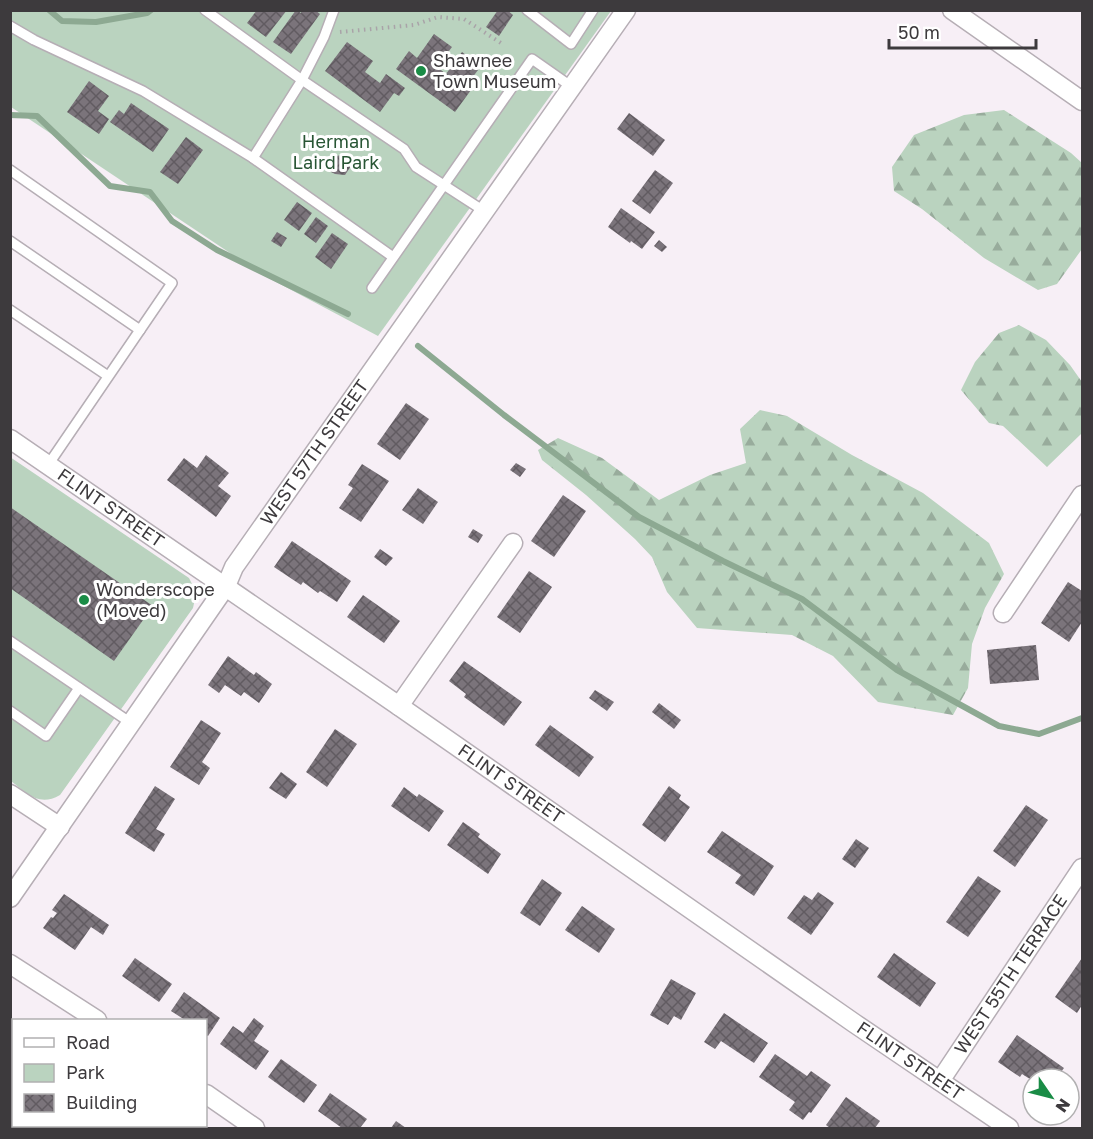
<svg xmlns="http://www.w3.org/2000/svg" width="1093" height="1139" viewBox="0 0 1093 1139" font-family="'Golos Text',sans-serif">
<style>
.forest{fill:url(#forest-firs)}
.park{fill:#bad3bf}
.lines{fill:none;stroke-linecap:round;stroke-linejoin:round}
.stream{stroke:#8da992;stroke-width:6}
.building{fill:url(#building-cross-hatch)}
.service-casing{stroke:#b6aeb5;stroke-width:12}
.minor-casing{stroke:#b6aeb5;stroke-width:21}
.path{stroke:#a9a3a8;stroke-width:4;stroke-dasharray:1.5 4.5;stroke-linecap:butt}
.service{stroke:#fff;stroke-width:9}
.minor{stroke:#fff;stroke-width:18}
.poi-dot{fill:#1a8c46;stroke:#fff;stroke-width:2}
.labels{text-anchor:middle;stroke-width:6;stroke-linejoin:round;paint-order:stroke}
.poi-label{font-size:18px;fill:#3d3a3d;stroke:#fff;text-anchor:start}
.park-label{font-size:18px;fill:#285534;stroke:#fff}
.street-label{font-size:18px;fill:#3d3a3d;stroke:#fff}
</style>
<defs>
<pattern id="forest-firs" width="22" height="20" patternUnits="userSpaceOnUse" patternTransform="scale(1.5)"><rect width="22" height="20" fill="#bad3bf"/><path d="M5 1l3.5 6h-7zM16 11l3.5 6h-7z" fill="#98ac9c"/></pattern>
<pattern id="building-cross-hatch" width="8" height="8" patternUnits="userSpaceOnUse" patternTransform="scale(1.5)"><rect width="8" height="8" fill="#7b747b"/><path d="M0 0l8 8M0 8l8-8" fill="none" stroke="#615b61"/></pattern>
</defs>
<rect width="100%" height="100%" fill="#f7eff6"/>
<g class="forest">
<path d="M1004 110 1071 153 1082 163V249L1057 284 1038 290 984 258 922 209 894 191 892 167 914 135 964 115Z"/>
<path d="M1019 325 1046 340 1070 365 1082 382V428L1081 434 1047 467 1003 426 989 423 961 390 975 362 999 333Z"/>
<path d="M760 410 787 416 852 455 923 493 989 543 1004 574 985 608 972 644 968 688 953 715 878 702 833 656 792 635 697 628 667 592 652 557 635 539 586 495 542 460 538 450 558 438 602 458 659 500 710 475 746 463 740 429Z"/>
</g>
<g class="park">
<path d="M10 11H611L378 336 263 275 11 107Z"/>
<path d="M10 457 189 578C195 589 196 596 193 608L60 795C39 807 28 794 11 781Z"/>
</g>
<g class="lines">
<g class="stream">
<path d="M49 10 62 21 96 22 147 13 151 10"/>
<path d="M10 115 37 116 110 186 150 192 172 221 217 250 348 314"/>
<path d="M418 346 504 415 639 517 723 561 802 599 897 670 999 726 1039 734 1082 718"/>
</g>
</g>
<g class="building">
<path d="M257 10H287L266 37 247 23Z"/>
<path d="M296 10 301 13 302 10H315L320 14 291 54 273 42Z"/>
<path d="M498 10H507L513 15 499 36 486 27Z"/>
<path d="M434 34 452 47 437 67 446 74 462 52 481 66 466 86 471 90 455 112 396 69 409 51 417 58Z"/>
<path d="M347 42 373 61 365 72 380 83 386 74 405 88 399 96 394 93 380 112 325 71Z"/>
<path d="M89 81 109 96 98 111 109 119 99 134 67 112Z"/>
<path d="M131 103 169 129 153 152 110 122 119 110 124 114Z"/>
<path d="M629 113 665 140 653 156 617 129Z"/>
<path d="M186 137 203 150 178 184 160 172Z"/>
<path d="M343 155 349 160 351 166 345 175 335 174 329 171V163L335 156Z"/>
<path d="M655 170 673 183 650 214 632 201Z"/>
<path d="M297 202 312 213 299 231 284 220Z"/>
<path d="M621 208 655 232 642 249 631 241 630 243 608 227Z"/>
<path d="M316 217 328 226 316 243 304 234Z"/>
<path d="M277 232 287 238 281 247 271 241Z"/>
<path d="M332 233 348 244 331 269 315 257Z"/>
<path d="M659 240 667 247 662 252 654 246Z"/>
<path d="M406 403 429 419 400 460 377 444Z"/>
<path d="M206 455 229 473 218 486 231 496 216 517 167 480 184 458 197 468Z"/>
<path d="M516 463 526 469 520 477 510 470Z"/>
<path d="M362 464 389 481 361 522 339 508 353 488 348 485Z"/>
<path d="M418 488 438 502 423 524 402 510Z"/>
<path d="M563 495 586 511 554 557 531 541Z"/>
<path d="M10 507 153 606 114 661 10 588Z"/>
<path d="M473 529 483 535 478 543 468 537Z"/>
<path d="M292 541 351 581 337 602 320 591 318 593 303 582 301 585 274 567Z"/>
<path d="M380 549 393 558 386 566 374 557Z"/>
<path d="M529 571 552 587 520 633 497 617Z"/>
<path d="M1068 582 1082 591V622L1069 642 1041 623Z"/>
<path d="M363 595 400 621 384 643 347 617Z"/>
<path d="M1036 645 1039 680 990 684 987 650Z"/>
<path d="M228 656 254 675 256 672 272 684 259 703 244 692 241 696 225 685 219 693 208 685Z"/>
<path d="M464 661 522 702 504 726 464 697 466 694 449 681Z"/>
<path d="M595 690 614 702 607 711 589 698Z"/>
<path d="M659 703 681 720 674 729 652 712Z"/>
<path d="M201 720 221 733 202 762 210 768 199 785 170 767Z"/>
<path d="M550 725 594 757 579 777 535 745Z"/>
<path d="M335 729 357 744 327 787 306 772Z"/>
<path d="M281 772 297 784 286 799 269 788Z"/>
<path d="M155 786 175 799 156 829 165 834 154 852 125 833Z"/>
<path d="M669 786 681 795 679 799 690 807 665 842 642 825Z"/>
<path d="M404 787 417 797 419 794 444 811 429 832 391 806Z"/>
<path d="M1026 805 1048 820 1015 867 993 851Z"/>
<path d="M463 822 480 834 478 837 501 854 488 874 447 845Z"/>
<path d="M722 831 774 866 754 896 735 883 741 875 707 852Z"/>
<path d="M856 839 869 848 855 868 842 859Z"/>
<path d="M978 876 1001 891 968 937 946 922Z"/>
<path d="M542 879 562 893 540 926 520 913Z"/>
<path d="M818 892 834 903 811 935 787 918 804 895 812 900Z"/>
<path d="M64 894 109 925 103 935 91 927 75 950 43 928 51 917 53 918 57 913 52 910Z"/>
<path d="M582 906 615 929 599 953 565 930Z"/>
<path d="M894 953 936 983 920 1007 877 977Z"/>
<path d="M135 958 172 984 159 1002 122 976Z"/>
<path d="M1082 958V1005L1077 1013 1055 997Z"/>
<path d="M671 979 696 993 681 1020 674 1016 668 1025 650 1015Z"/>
<path d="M184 992 220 1018 208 1036 206 1035V1020H185L171 1011Z"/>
<path d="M724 1013 768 1043 754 1063 721 1041 715 1049 704 1042Z"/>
<path d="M254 1018 264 1026 254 1041 269 1051 256 1070 220 1044 233 1026 243 1033Z"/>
<path d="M14 1031V1059L10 1057V1036Z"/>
<path d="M1017 1035 1064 1068 1056 1079H1033V1081L1022 1074 1020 1077 998 1062Z"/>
<path d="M775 1054 807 1076 811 1071 831 1085 811 1113 809 1112 803 1120 789 1110 795 1102 759 1077Z"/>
<path d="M281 1059 317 1085 304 1103 268 1077Z"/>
<path d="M330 1093 367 1119 360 1128H342L318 1111Z"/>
<path d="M846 1097 880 1121 875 1128H830L826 1125Z"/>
<path d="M396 1121 406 1128H391Z"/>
<path d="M109 1126H143L141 1128H113Z"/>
</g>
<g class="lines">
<defs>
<g id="service">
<path d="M205 10 302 80 404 149 416 167 484 211"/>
<path d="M527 10 571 44 593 10"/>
<path d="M10 26 34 40 143 91 253 158 302 80 324 37 334 10"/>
<path d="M253 158 393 257"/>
<path d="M10 170 172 283 48 465"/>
<path d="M10 241 140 330"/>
<path d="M372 288 532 59 572 87"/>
<path d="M10 310 108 376"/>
<path d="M10 641 131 723"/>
<path d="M10 711 46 736 79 688"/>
</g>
<g id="minor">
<path d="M952 10 1082 101"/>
<path id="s1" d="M10 439 399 706 854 1023 1009 1128"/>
<path d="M1003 613 1082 495"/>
<path d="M399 706 513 543"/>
<path d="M10 794 60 827"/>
<path id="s2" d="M10 898 226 586 234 567 626 10"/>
<path d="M10 964 97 1020"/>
<path id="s3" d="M940 1081 1082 868"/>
<path d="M206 1094 255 1128"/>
</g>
</defs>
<use href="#service" class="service-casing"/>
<use href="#minor" class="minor-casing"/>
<path class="path" d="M340 32 414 25 438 17 464 19 504 45"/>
<use href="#service" class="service"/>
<use href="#minor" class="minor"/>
</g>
<g class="poi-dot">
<circle cx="421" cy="71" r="6"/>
<circle cx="84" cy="600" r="6"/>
</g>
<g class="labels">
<g class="poi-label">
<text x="433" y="67">Shawnee<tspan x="433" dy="21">Town Museum</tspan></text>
<text x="96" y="596">Wonderscope<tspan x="96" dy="21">(Moved)</tspan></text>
</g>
<g class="park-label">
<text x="336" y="148">Herman<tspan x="336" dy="21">Laird Park</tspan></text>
</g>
<g class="street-label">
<text dy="6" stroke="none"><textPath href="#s2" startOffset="540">WEST 57TH STREET</textPath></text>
<text dy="6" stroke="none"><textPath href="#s1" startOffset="122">FLINT STREET</textPath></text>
<text dy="6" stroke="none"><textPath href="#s1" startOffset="608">FLINT STREET</textPath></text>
<text dy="6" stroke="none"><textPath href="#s3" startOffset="128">WEST 55TH TERRACE</textPath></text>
<text dy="6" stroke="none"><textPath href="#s1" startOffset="1094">FLINT STREET</textPath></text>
</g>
</g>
<rect width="1093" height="1139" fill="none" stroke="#3d3a3d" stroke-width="24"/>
<rect x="12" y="1019" width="195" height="108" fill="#ffffff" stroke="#b1b0b1" stroke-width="1.5"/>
<rect x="24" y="1038" width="30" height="9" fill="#ffffff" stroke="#b1b0b1" stroke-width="1.5"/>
<text x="66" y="1049" font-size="18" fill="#3d3a3d">Road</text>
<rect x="24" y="1064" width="30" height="18" fill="#bad3bf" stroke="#b1b0b1" stroke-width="1.5"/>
<text x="66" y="1079" font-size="18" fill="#3d3a3d">Park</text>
<rect x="24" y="1094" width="30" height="18" fill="url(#building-cross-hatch)" stroke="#b1b0b1" stroke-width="1.5"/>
<text x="66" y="1109" font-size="18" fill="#3d3a3d">Building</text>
<g transform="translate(1051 1097) rotate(125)"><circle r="28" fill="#ffffff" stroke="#b1b0b1" stroke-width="1.5"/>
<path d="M0-4.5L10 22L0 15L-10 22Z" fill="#1a8c46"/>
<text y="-9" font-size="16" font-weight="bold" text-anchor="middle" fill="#3d3a3d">N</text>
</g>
<path d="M889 39v9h147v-9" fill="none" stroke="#3d3a3d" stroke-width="3"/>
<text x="898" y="39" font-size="18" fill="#3d3a3d" stroke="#ffffff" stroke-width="4.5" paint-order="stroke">50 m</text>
</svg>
